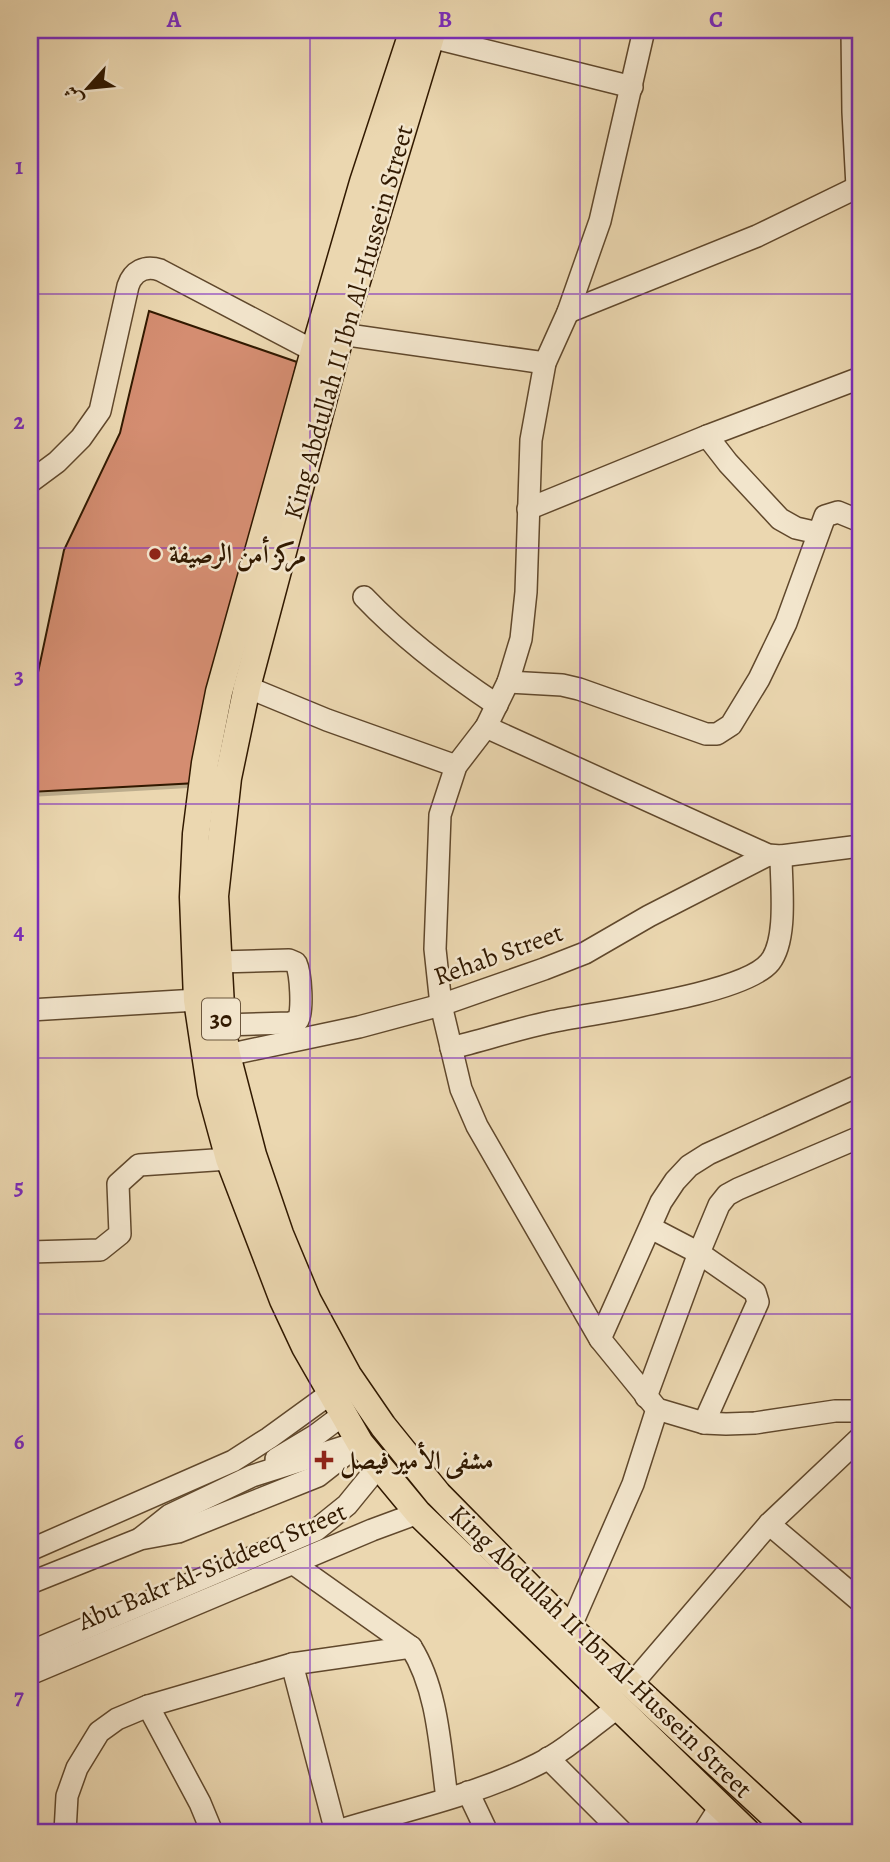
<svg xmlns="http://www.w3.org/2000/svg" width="890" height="1862" viewBox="0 0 890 1862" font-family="Alegreya,Amiri,serif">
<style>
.shadow{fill:#0003}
.building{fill:#d48d71;stroke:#311900;stroke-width:2}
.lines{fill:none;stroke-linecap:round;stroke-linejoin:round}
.minor-casing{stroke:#60482c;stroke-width:24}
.major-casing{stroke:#311900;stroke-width:29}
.minor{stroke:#f2e5cc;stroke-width:21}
.major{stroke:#ebd7b0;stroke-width:26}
.grid{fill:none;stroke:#7b2cbf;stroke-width:2;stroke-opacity:0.55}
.poi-dot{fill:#8f2418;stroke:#f2e5cc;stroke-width:2.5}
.labels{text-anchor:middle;stroke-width:5;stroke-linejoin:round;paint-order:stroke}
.shield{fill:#f2e5cc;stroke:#6b563d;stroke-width:2}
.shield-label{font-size:24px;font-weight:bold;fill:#311900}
.street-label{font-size:26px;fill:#311900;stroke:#f2e5cc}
.poi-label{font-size:26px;font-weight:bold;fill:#311900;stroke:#f2e5cc;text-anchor:start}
.neatline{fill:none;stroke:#7b2cbf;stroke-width:2.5}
.grid-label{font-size:23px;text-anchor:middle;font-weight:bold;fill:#7b2cbf}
</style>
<rect width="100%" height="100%" fill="#ebd7b0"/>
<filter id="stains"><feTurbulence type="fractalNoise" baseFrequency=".00286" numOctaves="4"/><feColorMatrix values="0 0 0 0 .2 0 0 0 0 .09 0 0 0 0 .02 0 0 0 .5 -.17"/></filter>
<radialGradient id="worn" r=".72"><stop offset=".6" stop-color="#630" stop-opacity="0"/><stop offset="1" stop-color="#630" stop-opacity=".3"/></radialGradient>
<path class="shadow" d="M151 314 297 363 306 369 206 787 30 797V718L66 550 121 433Z"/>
<path class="building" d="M149 311 297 362 197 783 30 792V710L64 550 120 433Z"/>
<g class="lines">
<defs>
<g id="minor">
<path d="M644 30 600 221 568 312 545 363 531 440 526 592 521 639 508 682 486 727 456 766 440 815 435 949 441 1005 461 1089 477 1126 600 1339 657 1409 704 1423 726 1424 755 1423 835 1411H860"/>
<path d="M852 30 853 112 857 187"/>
<path d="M431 37 632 87"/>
<path d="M568 312 757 236 860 186"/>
<path d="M341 334 545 363"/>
<path d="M707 436 728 463 780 519 796 528 818 533"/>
<path d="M30 482 57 462 81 438 100 411 128 286C133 271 145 265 160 270L314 351"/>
<path d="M528 509 707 436 860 378"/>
<path d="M364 597C403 638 449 673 497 705"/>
<path d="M508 682 562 685 579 689 706 734H717L731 725 759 679 786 623 825 516 838 512 860 521"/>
<path d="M247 687 327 720 456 766"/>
<path d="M486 727 768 855 781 856 860 846"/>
<path d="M218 962 289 960 296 963C301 974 303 1010 298 1020L290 1023 222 1025"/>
<path d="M30 1010 197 1000"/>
<path d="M451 1048C484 1040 517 1029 550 1022 596 1012 744 995 770 962 788 939 781 884 781 856"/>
<path d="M227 1055 359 1027 441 1005 544 969 585 953 649 916 768 855"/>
<path d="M651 1228 699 1253 755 1292 758 1302 704 1423"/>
<path d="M30 1252 100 1250 120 1234 118 1184 139 1165 229 1159"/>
<path d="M600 1339 661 1202 675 1181 689 1166 708 1154 860 1085"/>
<path d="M646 1397 699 1253 719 1205 727 1195 738 1189 860 1137"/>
<path d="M276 1459 316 1435 344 1414"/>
<path d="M769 1524 860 1601"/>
<path d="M141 1538 170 1515 252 1476 350 1445"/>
<path d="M30 1550 233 1461 269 1438 331 1393"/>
<path d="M294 1564 411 1647C438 1690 440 1748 447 1798"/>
<path d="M30 1583 140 1539 178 1532 318 1476 360 1443"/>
<path d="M570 1628 633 1484 657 1409"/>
<path d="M30 1652 316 1530 347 1505 378 1467"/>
<path d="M292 1664 336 1832"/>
<path d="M30 1674 372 1530 418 1513"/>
<path d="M631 1685 769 1524 860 1438"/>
<path d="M148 1706 200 1803 212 1832"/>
<path d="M548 1758 622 1832"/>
<path d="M468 1792 487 1832"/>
<path d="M65 1832 67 1796 77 1768 99 1732 117 1719 148 1706 292 1664 411 1647"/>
<path d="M334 1832C401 1811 475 1796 538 1764 566 1750 591 1727 617 1708"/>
<path d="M704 1832 720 1807"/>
</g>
<g id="major">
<path d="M413 30 363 182 314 351 219 692 205 763 196 834 193 897 197 1000 211 1093 229 1159 283 1300 305 1347 360 1443 418 1513 747 1832"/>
<path d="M433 30 341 334 247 687 228 778 215 896 222 1025 227 1055 253 1155 280 1234 308 1301 348 1375 383 1426 438 1494 570 1628 791 1832"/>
</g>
</defs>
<use href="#minor" class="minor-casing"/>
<use href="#major" class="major-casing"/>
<use href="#minor" class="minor"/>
<use href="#major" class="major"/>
</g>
<path class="grid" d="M310 30V1832M580 30V1832M30 294H860M30 548H860M30 804H860M30 1058H860M30 1314H860M30 1568H860"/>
<g class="poi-dot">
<circle cx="155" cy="554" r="7"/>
<path d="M320.5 1449.5h7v7h7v7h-7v7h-7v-7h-7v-7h7z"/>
</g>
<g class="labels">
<rect class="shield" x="202" y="998.5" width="38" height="41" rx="5"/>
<g class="shield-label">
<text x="221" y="1027">30</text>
</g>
<g class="street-label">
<text transform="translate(348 322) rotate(-74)" y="9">King Abdullah II Ibn Al-Hussein Street</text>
<text transform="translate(498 954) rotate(-20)" y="9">Rehab Street</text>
<text transform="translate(212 1566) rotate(-23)" y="9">Abu Bakr Al-Siddeeq Street</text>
<text transform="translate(601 1651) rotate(44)" y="9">King Abdullah II Ibn Al-Hussein Street</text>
</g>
<g class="poi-label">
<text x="169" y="563">مركز أمن الرصيفة</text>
<text x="340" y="1469">مشفى الأمير فيصل</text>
</g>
</g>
<rect width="890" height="1862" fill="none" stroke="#ebd7b0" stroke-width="77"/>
<g transform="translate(88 88) rotate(243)" stroke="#f2e5cc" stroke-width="5" paint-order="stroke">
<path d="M0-5L12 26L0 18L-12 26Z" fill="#311900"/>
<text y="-10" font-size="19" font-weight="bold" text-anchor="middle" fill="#311900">ش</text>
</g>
<rect x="38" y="38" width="814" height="1786" class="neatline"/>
<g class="grid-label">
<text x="174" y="27">A</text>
<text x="445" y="27">B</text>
<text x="716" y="27">C</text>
<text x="19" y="174">1</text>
<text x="19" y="429">2</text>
<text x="19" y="684">3</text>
<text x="19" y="939">4</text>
<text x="19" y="1194">5</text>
<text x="19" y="1449">6</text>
<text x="19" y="1704">7</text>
</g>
<rect width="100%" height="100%" filter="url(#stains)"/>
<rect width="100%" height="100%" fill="url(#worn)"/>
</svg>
